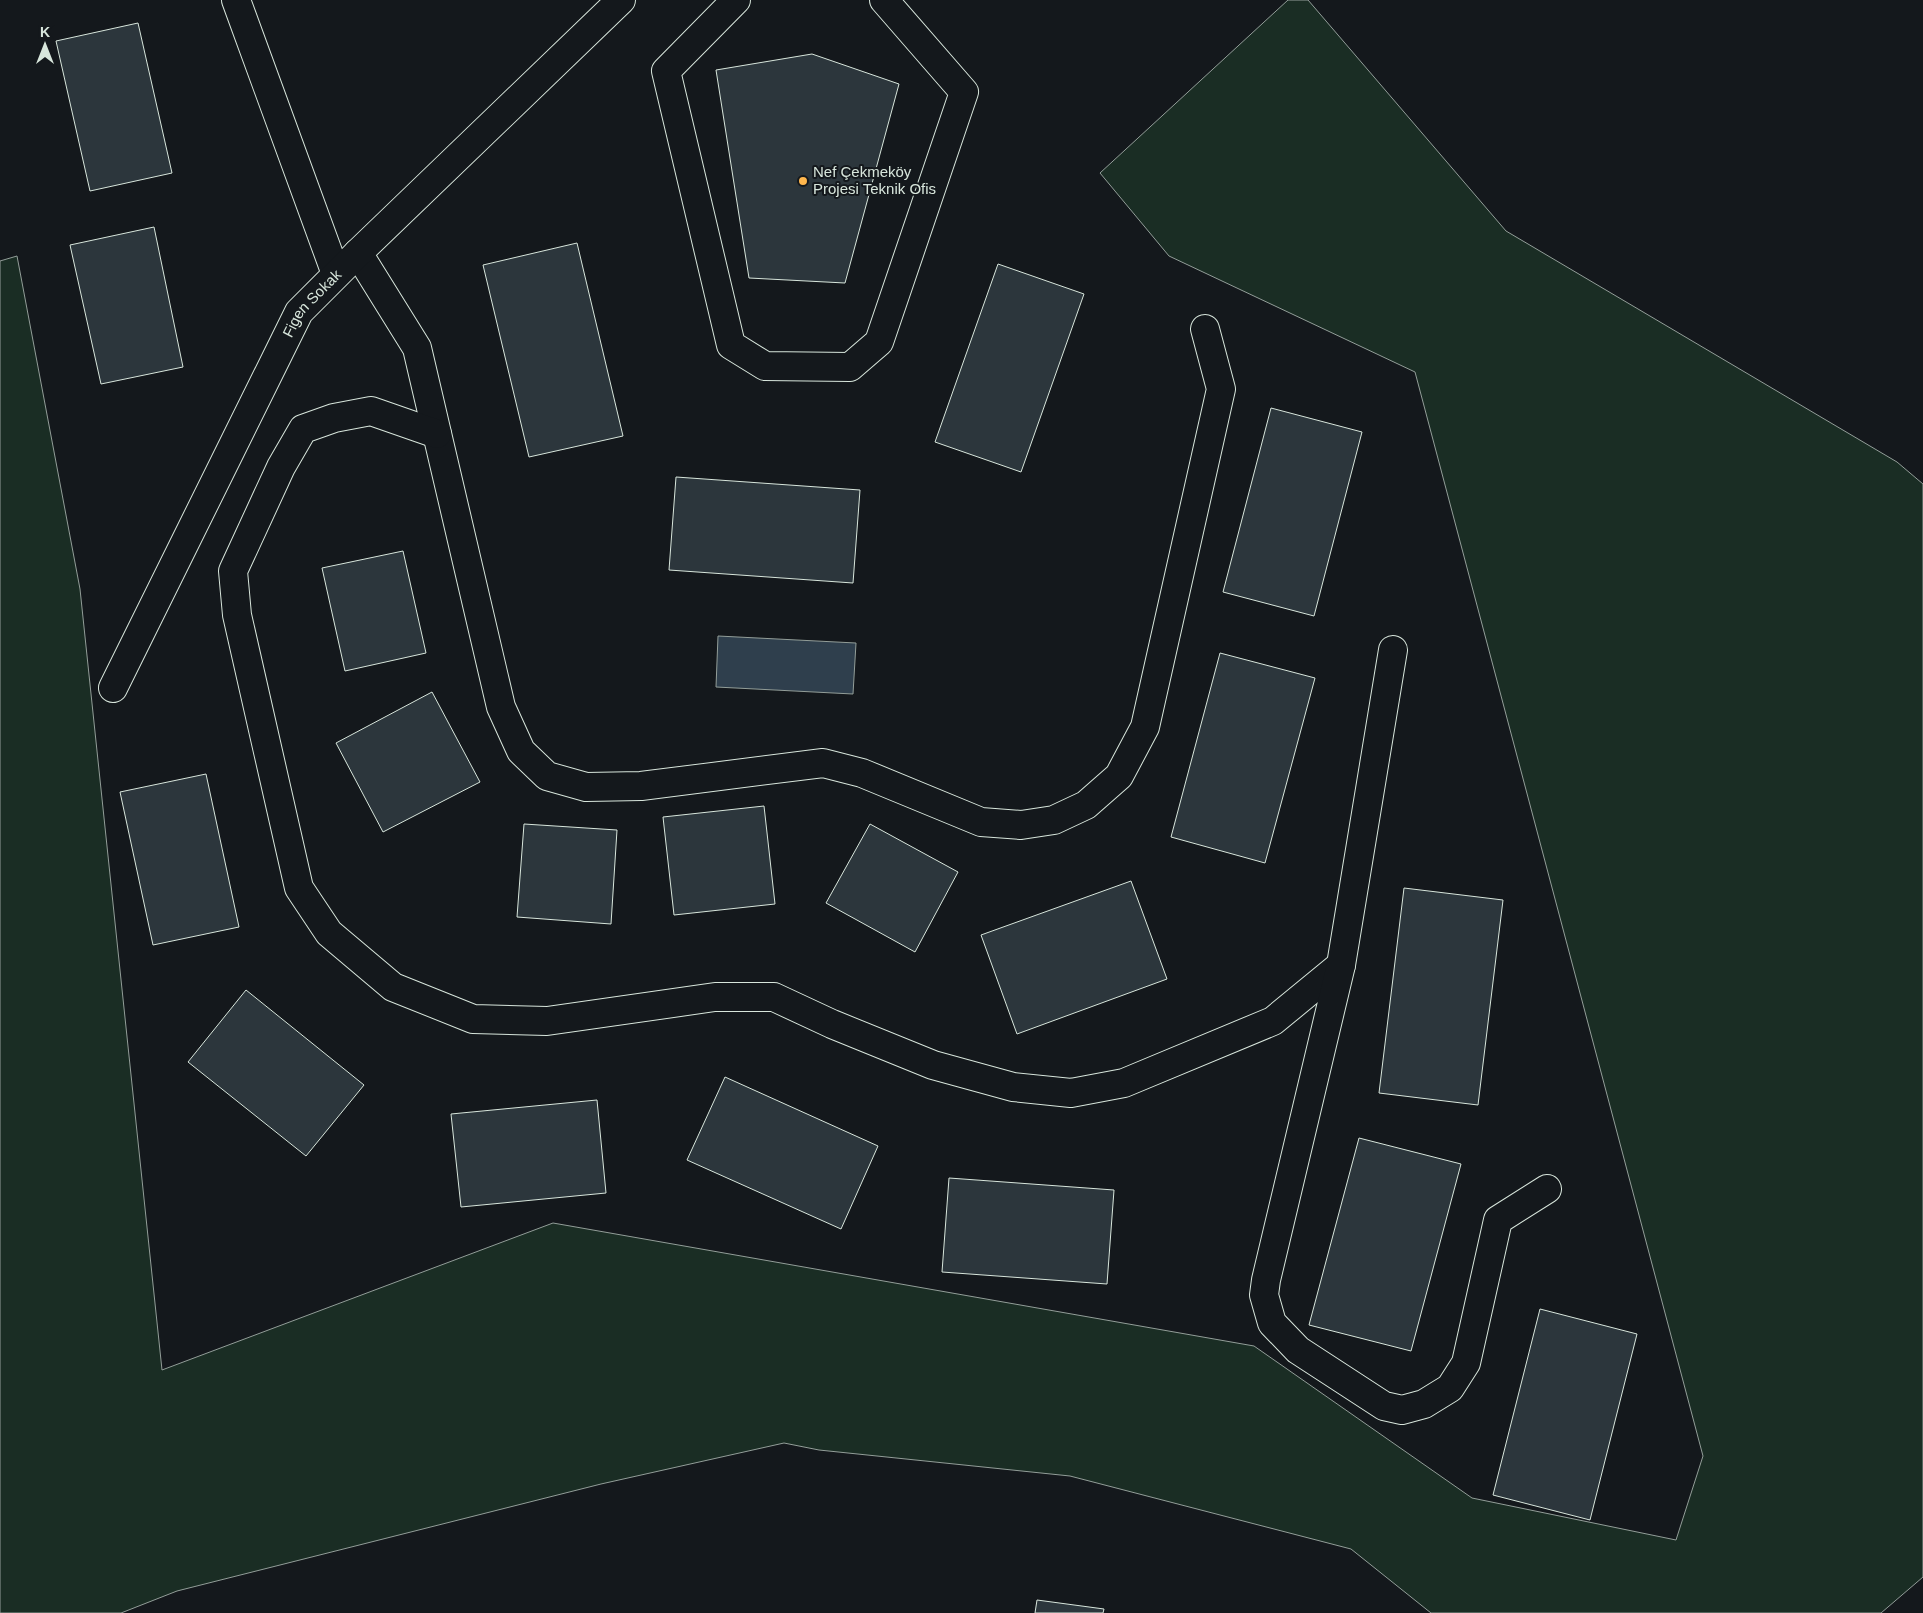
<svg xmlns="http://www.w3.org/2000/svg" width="1923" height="1613" viewBox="0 0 1923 1613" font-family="Helvetica,sans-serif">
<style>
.green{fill:#1a2d24;stroke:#939e99}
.water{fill:#2f3f4d;stroke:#939e99}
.building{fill:#2c363c;stroke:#d8e6dc}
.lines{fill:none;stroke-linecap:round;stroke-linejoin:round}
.minor-casing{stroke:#d8e6dc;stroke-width:30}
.minor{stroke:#14181c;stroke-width:28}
.poi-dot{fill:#ffb74d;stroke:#14181c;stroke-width:2}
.labels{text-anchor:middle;stroke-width:4;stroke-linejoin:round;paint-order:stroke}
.poi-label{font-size:15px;fill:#d8e6dc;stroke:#14181c;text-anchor:start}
.street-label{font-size:15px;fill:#d8e6dc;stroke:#14181c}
</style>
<rect width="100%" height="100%" fill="#14181c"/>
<path class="green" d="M1288 0H1308L1506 231 1897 462 1923 484V1577L1881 1613H1431L1351 1549 1070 1476 819 1450 784 1443 601 1484 177 1591 121 1613H0V261L17 256 80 589 162 1370 553 1223 1254 1346 1472 1498 1676 1540 1703 1456 1415 372 1169 256 1100 173Z"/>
<path class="water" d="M718 636 856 643 853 694 716 687Z"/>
<g class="building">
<path d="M138 23 172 173 90 191 56 41Z"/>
<path d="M812 54 899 84 845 283 749 278 716 70Z"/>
<path d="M154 227 183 367 101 384 70 245Z"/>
<path d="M577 243 623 436 529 457 483 265Z"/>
<path d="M998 264 1084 294 1021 472 935 442Z"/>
<path d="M1271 408 1362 432 1314 616 1223 592Z"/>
<path d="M676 477 860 490 853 583 669 570Z"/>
<path d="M403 551 426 653 345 671 322 568Z"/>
<path d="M1220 653 1315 678 1265 863 1171 837Z"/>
<path d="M432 692 480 782 383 832 336 743Z"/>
<path d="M206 774 239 927 153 945 120 792Z"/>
<path d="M764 806 775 904 674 915 663 817Z"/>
<path d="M524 824 617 830 611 924 517 917Z"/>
<path d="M870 824 958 872 915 952 826 903Z"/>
<path d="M1131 881 1167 979 1017 1034 981 935Z"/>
<path d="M1404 888 1503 900 1478 1105 1379 1093Z"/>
<path d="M246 990 364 1085 306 1156 188 1062Z"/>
<path d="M725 1077 878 1146 841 1229 687 1160Z"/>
<path d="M597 1100 606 1193 461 1207 451 1114Z"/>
<path d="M1359 1138 1461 1164 1411 1351 1309 1325Z"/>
<path d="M949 1178 1114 1190 1107 1284 942 1272Z"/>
<path d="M1540 1309 1637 1334 1590 1520 1493 1495Z"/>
<path d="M1037 1600 1104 1609 1103 1613H1035Z"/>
</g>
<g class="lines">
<defs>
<g id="minor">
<path d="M236 0 336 274"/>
<path d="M736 0 666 71 731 345 765 366 850 367 879 342 964 92 884 0"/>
<path d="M358 253 417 348 501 707 521 751 547 776 586 787 641 786 823 763 862 773 981 822 1021 825 1054 820 1086 805 1119 776 1145 727 1221 389 1205 329"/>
<path d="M437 434 371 411 334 418 303 429 281 467 233 571 237 615 299 888 329 933 393 987 473 1019 547 1021 715 997H774L832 1024 933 1065 1013 1087 1071 1093 1124 1083 1273 1021 1341 965"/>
<path d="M1393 650 1341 965 1266 1280 1264 1295 1272 1323 1298 1350 1384 1406 1402 1410 1424 1404 1450 1388 1466 1363 1498 1220 1547 1189"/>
<path id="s1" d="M113 688 299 312 358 253 621 0"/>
</g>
</defs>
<use href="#minor" class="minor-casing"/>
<use href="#minor" class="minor"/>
</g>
<circle class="poi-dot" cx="803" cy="181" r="5"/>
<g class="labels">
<g class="poi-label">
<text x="813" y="177">Nef Çekmeköy<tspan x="813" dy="17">Projesi Teknik Ofis</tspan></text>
</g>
<g class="street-label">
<text dy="5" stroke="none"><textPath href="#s1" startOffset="434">Figen Sokak</textPath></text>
</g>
</g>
<g transform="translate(45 45)" stroke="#14181c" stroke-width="4" paint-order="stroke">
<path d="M0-4L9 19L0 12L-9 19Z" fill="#d8e6dc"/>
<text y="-8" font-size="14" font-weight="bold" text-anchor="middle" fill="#d8e6dc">K</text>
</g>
</svg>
